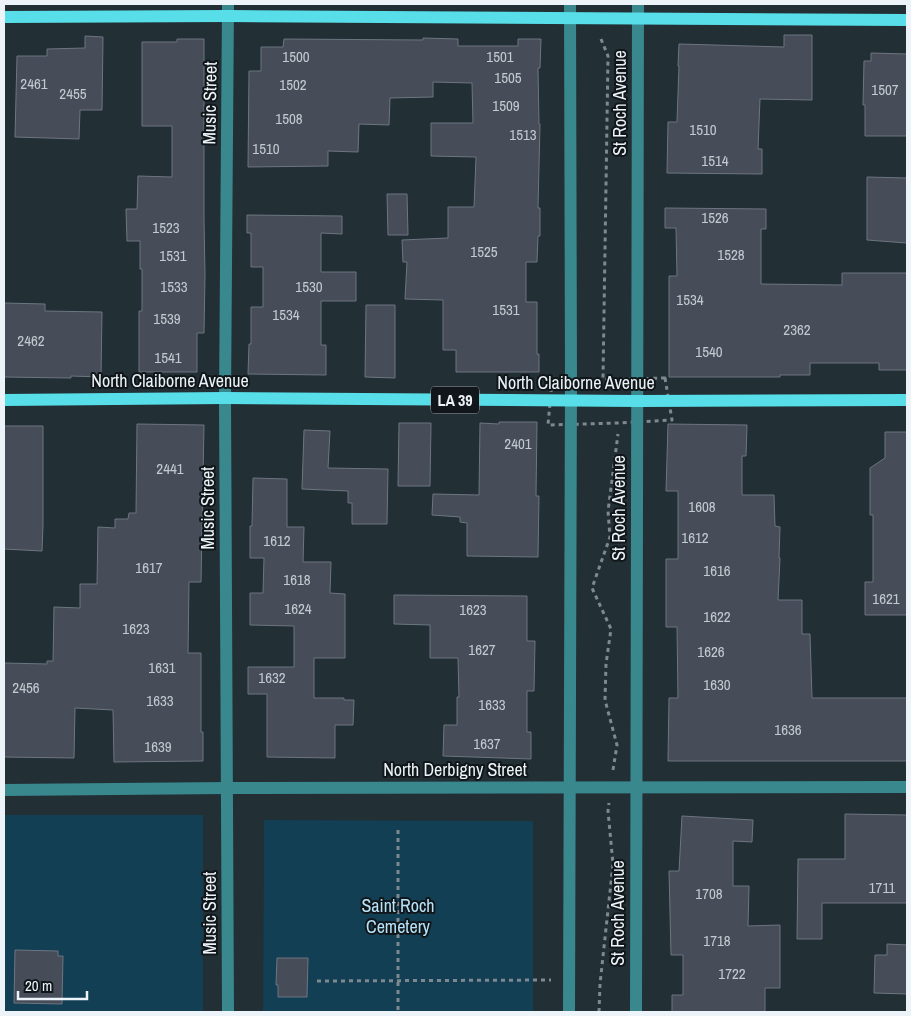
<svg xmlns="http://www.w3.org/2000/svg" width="911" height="1016" viewBox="0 0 911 1016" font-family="'Archivo Narrow',sans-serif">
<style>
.green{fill:#123f53}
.building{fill:#464d58;stroke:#6d7581}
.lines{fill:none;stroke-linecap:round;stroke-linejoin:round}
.path{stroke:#7f898f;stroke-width:3;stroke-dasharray:4 4;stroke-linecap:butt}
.minor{stroke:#38888e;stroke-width:12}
.major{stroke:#57dee8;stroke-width:12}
.labels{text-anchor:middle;stroke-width:4;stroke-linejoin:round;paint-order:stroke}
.number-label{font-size:15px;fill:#c2cad1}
.shield{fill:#101619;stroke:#aab1b6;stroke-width:1}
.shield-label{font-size:16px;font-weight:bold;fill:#ecf4f9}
.street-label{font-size:18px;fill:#ecf4f9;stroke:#101619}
.park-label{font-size:18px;fill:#b6e3fa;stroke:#101619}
</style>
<rect width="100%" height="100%" fill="#222f35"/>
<g class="green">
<rect x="4" y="815" width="199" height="197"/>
<path d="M264 820 533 821V1012H263Z"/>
</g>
<g class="building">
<path d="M784 35H812V100L760 99 758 149H762V174L667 173 668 122H677L679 66H678L679 44 784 47Z"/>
<path d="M85 36 103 37 102 110H80L79 139 15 137 17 56H47V49L85 48Z"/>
<path d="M423 38 458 39V46H518V39H541L540 68H538L539 124H540L538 208H540V236H538L537 262H526V302H537V354H539V372H456V350H443V300L405 299 407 262H403L402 240 448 238V207H474L476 157 431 156V123H473L472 83 433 82V97L390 98 389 125 359 124 358 152 328 151V166L248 167 249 71H261V47H283L284 39 423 40Z"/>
<path d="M177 39H204V219L205 274 204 333H197V372H139V311H142V269H140V241H127L126 209H137L138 176 172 177V126H142V42H177Z"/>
<path d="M871 53 907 54V136H865V105H863L864 61H871Z"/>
<path d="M867 177 907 178V243L867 240Z"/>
<path d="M387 194H407L408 235H388Z"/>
<path d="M665 208 766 209V229H761V284L842 285V273H907V370H879V363H810V375H780V377H669V276H677L676 228H665Z"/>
<path d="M247 215 342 216V234L321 233V272H356V301H321V345H326V375L248 374 249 344H251V307H263V267H251V233H247Z"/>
<path d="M4 303 45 304V311L102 312 101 377 71 376V378L4 377Z"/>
<path d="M366 305H395V378L365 377Z"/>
<path d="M499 422H537L536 496H539L538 557 467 556V523L460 522V517L432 515 433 494 479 495 480 423 499 424Z"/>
<path d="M399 423H431L430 486H398Z"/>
<path d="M137 424 204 425 201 582H189L188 653H201V732H203V761L114 762 113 710 75 708 74 758 4 757V663L47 664V661H53L54 607 80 608V584H97L98 527 115 528V519H128L129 513H136Z"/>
<path d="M668 424 747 425 746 456H742V495H774L775 526 780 527 779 558H780L778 600H802V634H810L812 698H907V761H668L669 698H678L677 627H666V559H678V491H666Z"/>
<path d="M4 426H43V525L42 551 4 549Z"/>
<path d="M304 430 330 431 328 468 388 469 387 524H352V503H348V491L302 489Z"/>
<path d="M885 432H907V615H865V582H873V515H870V468L885 458Z"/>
<path d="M253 478 287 479V527H304L303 562H331L330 593 345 594V658H314V698H344V700H354L353 725H335V758L267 757V694H248V667H294V626L250 625V593H263L264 558H250V526H252Z"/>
<path d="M394 595 527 596V641H535L534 691H527V732H531V759L443 756 444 725H457V697H459L458 658H430V625L394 624Z"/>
<path d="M845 814 907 815V903H822V939H797L798 859H845Z"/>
<path d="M682 816 753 820 752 842 733 841V886H749L748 926 780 925V988H765V1012H672V995H683V955H671L669 871H679Z"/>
<path d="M887 944 907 945V994L874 993 875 955H887Z"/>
<path d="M15 950 58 951V956H63L62 1004 14 1003Z"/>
<path d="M277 958H308L307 997H278V985H276Z"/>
</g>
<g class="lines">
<g class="path">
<path d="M601 39 608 56 603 378"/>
<path d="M665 378 672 420 619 423 548 425 552 381Z"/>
<path d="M613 770 617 745 605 700 606 664 611 629 592 588 610 537 608 511 618 434"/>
<path d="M398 830V1012"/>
<path d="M317 981 551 980"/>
<path d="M599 1012 600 984 613 864 608 811 609 803"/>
</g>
<g class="minor">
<path d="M4 790 227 788 907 787"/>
<path d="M228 1012 225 398 228 4"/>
<path d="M569 1012 571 381 570 4"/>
<path d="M636 1012 638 4"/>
</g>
<g class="major">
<path d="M4 17 228 16 907 20"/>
<path d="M4 400 225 398 637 401 907 400"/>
</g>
</g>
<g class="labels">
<g class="number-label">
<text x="296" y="62">1500</text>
<text x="500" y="62">1501</text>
<text x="508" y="83">1505</text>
<text x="34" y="89">2461</text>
<text x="293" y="90">1502</text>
<text x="885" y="95">1507</text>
<text x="73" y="99">2455</text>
<text x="506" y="111">1509</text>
<text x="289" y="124">1508</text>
<text x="703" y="135">1510</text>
<text x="523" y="140">1513</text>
<text x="266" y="154">1510</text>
<text x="715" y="166">1514</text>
<text x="715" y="223">1526</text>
<text x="166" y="233">1523</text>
<text x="484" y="257">1525</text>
<text x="731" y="260">1528</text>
<text x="173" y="261">1531</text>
<text x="174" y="292">1533</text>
<text x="309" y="292">1530</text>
<text x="690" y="305">1534</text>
<text x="506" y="315">1531</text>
<text x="286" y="320">1534</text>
<text x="167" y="324">1539</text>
<text x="797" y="335">2362</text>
<text x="31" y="346">2462</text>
<text x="709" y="357">1540</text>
<text x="168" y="363">1541</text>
<text x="518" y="449">2401</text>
<text x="170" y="474">2441</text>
<text x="702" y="512">1608</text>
<text x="695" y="543">1612</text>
<text x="277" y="546">1612</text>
<text x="149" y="573">1617</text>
<text x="717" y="576">1616</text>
<text x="297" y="585">1618</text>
<text x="886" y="604">1621</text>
<text x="298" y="614">1624</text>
<text x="473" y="615">1623</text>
<text x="717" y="622">1622</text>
<text x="136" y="634">1623</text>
<text x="482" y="655">1627</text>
<text x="711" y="657">1626</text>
<text x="162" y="673">1631</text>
<text x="272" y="683">1632</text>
<text x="717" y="690">1630</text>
<text x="26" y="693">2456</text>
<text x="160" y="706">1633</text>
<text x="492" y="710">1633</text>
<text x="788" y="735">1636</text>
<text x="487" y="749">1637</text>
<text x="158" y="752">1639</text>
<text x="882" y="893">1711</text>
<text x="709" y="899">1708</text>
<text x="717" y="946">1718</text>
<text x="732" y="979">1722</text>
</g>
<rect class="shield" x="431" y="386.5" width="48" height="27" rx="4"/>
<g class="shield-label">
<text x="455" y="406">LA 39</text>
</g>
<g class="street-label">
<text transform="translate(210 103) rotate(-89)" y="6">Music Street</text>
<text transform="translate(620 103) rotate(-90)" y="6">St Roch Avenue</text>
<text x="170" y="387">North Claiborne Avenue</text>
<text x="576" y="389">North Claiborne Avenue</text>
<text transform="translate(208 508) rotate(-90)" y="6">Music Street</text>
<text transform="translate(619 508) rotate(-90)" y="6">St Roch Avenue</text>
<text x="455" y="776">North Derbigny Street</text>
<text transform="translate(210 913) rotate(-90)" y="6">Music Street</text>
<text transform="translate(618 913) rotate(-90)" y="6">St Roch Avenue</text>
</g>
<g class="park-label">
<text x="398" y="912">Saint Roch<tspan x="398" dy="21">Cemetery</tspan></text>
</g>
</g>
<rect width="911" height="1016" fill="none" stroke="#ecf4f9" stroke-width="10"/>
<path d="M18 991v8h69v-8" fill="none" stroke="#ecf4f9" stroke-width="2.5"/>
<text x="25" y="991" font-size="15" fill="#ecf4f9" stroke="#101619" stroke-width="4" paint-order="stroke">20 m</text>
</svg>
